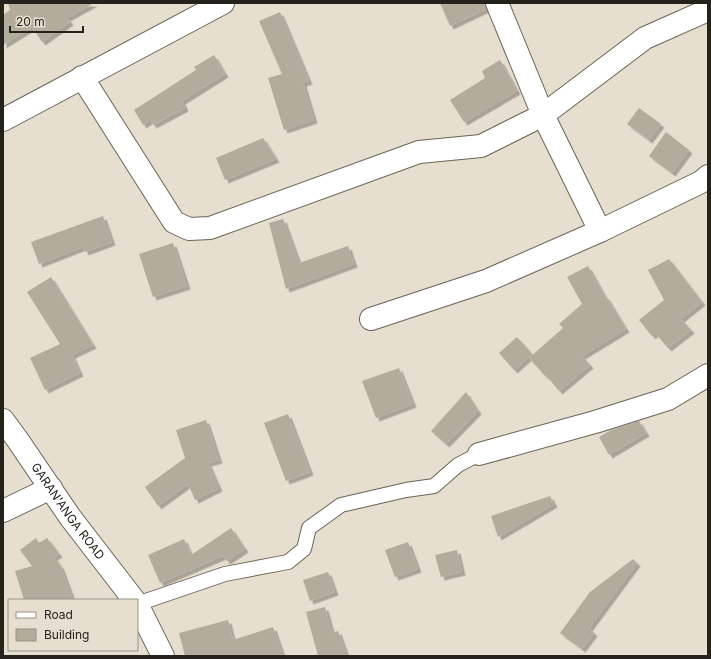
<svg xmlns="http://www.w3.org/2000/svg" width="711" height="659" viewBox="0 0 711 659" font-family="Inter,sans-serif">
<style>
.building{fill:#b3ac9c;filter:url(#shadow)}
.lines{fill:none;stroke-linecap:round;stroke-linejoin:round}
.service-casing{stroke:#6a6455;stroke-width:16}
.minor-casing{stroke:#6a6455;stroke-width:24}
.tertiary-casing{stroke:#6a6455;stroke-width:24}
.service{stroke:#fff;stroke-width:14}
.minor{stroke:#fff;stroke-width:22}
.tertiary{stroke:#fff;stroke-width:22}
.labels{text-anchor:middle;stroke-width:4;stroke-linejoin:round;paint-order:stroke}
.street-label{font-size:12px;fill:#25221c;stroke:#e6dece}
</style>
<defs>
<filter id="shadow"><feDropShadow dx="3.5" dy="3.5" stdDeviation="0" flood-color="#0004"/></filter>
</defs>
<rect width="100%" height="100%" fill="#e6dece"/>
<g class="building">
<path d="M8 3H94L67 18 70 22 42 42 32 27 3 45V15L10 10Z"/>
<path d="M440 3H485L486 9 450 26Z"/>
<path d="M280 12 309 81 303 83 314 120 284 130 268 78 282 74 259 21Z"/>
<path d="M214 55 225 74 182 101 185 108 153 125 150 120 143 125 134 110 196 70 194 67Z"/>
<path d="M500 60 517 91 464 122 450 100 485 78 482 71Z"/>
<path d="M639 108 661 124 649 140 627 124Z"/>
<path d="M666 132 689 150 672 173 649 156Z"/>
<path d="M263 138 276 159 225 180 216 158Z"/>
<path d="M103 216 112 242 85 252 83 247 39 264 31 242Z"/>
<path d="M283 219 299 263 348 246 354 264 286 289 269 223Z"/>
<path d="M173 243 187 286 153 297 139 254Z"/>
<path d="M669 259 702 302 681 319 691 330 668 348 655 333 652 336 639 320 664 300 648 270Z"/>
<path d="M588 266 605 297 606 296 626 329 582 356 590 365 559 391 546 375 545 376 529 358 563 328 559 324 582 304 567 277Z"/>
<path d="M51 277 93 345 72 355 80 373 45 390 30 358 60 344 27 292Z"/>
<path d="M517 337 532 354 514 370 499 353Z"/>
<path d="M399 368 413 404 376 418 362 381Z"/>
<path d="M466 392 478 411 446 444 431 431Z"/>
<path d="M288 414 310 472 286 481 264 423Z"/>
<path d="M206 420 219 460 208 463 219 488 195 500 188 484 158 506 145 487 185 458 176 430Z"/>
<path d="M639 421 646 433 609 455 599 437 611 430Z"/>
<path d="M550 496 554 504 498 537 491 516Z"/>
<path d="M231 528 245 549 227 561 223 556 160 583 148 555 184 539 191 555Z"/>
<path d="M36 538 39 543 47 538 59 554 54 557 61 567 73 600H24L15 571 32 566 20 550Z"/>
<path d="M408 542 418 569 395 577 385 550Z"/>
<path d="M457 550 462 572 441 577 435 555Z"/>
<path d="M633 559 637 563 589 628 594 633 582 649 560 633 590 592Z"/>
<path d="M328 572 335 592 310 601 303 580Z"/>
<path d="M325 607 332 633 338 631 347 656H318L306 612Z"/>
<path d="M228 620 233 640 273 627 283 656H185L179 633Z"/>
</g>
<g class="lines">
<defs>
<path id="service" d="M137 604 225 574 288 562 304 549 309 528 341 505 406 490 434 486 458 465 479 454"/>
<g id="minor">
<path d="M497 3 543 115 600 231"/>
<path d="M82 77 174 222 189 229 210 228 419 152 481 146 543 115 645 38 708 10"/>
<path d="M3 120 223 3"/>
<path d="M371 319 486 281 600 231 701 182 708 176"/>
<path d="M479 454 595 422 668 399 708 375"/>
<path d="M3 511 51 488"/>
</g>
<g id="tertiary">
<path id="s1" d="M3 420 17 439 70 517 134 600"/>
<path d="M137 604 163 656"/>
</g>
</defs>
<use href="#service" class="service-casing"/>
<use href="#minor" class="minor-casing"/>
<use href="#tertiary" class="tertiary-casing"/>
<use href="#service" class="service"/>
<use href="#minor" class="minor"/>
<use href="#tertiary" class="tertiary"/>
</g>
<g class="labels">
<g class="street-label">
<text dy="4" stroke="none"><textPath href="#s1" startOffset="112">GARAN'ANGA ROAD</textPath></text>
</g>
</g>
<rect width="711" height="659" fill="none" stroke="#25221c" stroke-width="8"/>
<rect x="8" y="599" width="130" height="52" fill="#e6dece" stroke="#999387"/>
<rect x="16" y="612" width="20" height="6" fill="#ffffff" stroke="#999387"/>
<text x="44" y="619" font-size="12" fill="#25221c">Road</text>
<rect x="16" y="629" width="20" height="12" fill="#b3ac9c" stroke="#999387"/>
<text x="44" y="639" font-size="12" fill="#25221c">Building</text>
<path d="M10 26v6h73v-6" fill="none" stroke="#25221c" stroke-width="2"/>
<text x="16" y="26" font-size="12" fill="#25221c" stroke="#e6dece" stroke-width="3" paint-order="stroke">20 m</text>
</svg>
